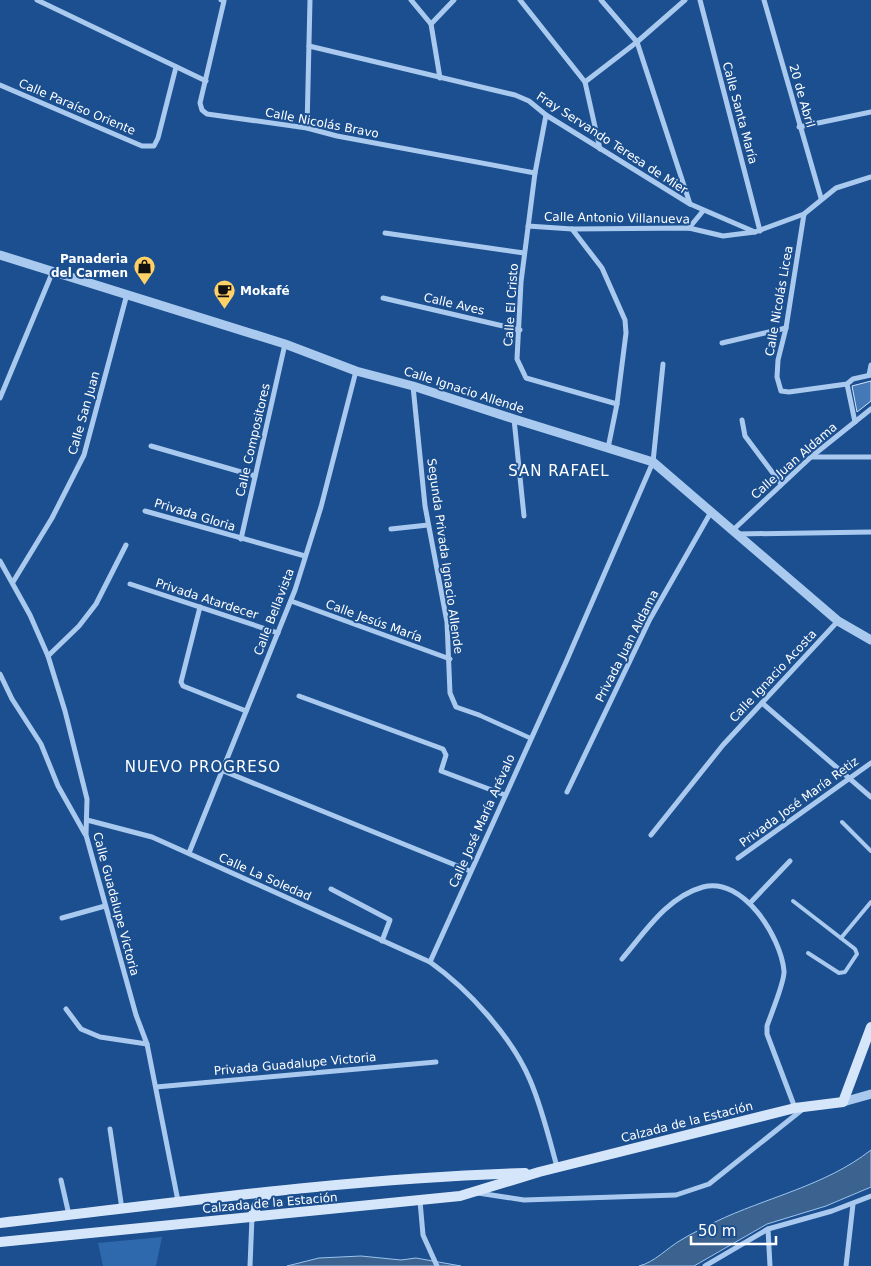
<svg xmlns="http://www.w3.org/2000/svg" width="871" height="1266" viewBox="0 0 871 1266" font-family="'DejaVu Sans',sans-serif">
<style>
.green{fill:#2e69ad}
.water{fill:#3c6290;stroke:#9cc4f0}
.building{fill:#4478b7;stroke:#cfe3fa}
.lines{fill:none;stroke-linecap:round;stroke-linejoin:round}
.service{stroke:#a9c9ee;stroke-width:4}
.pedestrian{stroke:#a9c9ee;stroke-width:4.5}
.minor{stroke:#a9c9ee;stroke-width:5}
.tertiary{stroke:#a9c9ee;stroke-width:9}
.secondary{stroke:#d6e6fa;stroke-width:10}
.labels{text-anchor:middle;stroke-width:4;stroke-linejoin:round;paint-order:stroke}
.street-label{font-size:12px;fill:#fff;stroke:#1b4f8f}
.poi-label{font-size:12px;font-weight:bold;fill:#fff;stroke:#1b4f8f;text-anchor:end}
.quarter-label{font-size:15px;letter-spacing:1px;fill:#fff;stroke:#1b4f8f}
</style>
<rect width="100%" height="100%" fill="#1b4f8f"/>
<path class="green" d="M162 1237 156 1266H103L98 1243Z"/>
<g class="water">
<path d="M871 1150V1187L826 1206 767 1224 694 1266H639C655 1262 667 1248 681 1240 692 1233 704 1228 715 1222 767 1197 825 1186 871 1150Z"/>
<path d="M361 1256 401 1260 416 1258 461 1266H287L319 1258Z"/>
</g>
<path class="building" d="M871 381V401L857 412 852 386Z"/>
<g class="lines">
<g class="service">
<path d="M842 822 871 851"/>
<path d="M793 901 855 949 857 954 845 972 839 973 808 953"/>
<path d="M841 938 871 902"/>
</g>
<path class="pedestrian" d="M479 715 530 738"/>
<g class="minor">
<path d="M37 0 206 81"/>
<path d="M221 0 224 1 200 103 202 110 207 114 307 128 337 136 535 173"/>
<path d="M411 0 431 24 440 78"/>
<path d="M520 0 585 82 600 149"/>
<path d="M601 0 637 42 690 204"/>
<path d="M700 0 760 231"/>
<path d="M764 0 821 198"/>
<path d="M431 24 454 0"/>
<path d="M309 46 515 95 529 101 546 115 690 204 755 232"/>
<path d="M585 82 637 42 685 0"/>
<path d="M0 85 142 146H154L158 138 176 67"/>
<path d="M546 115 535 173 521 282 517 359 526 378 617 404"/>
<path d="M799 127 871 112"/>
<path d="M307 128 310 0"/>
<path d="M804 214 786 328 778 360 777 377 781 391 789 392 847 384 853 379 871 375"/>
<path d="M528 226 572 229 689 228 723 236 755 232 804 214 836 188 871 177"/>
<path d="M689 228 703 211"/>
<path d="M572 229 602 268 625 320 626 333 617 404 608 448"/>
<path d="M385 233 524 253"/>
<path d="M383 298 520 330"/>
<path d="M722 343 786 328"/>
<path d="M869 375 871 365"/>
<path d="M847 384 855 422"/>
<path d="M413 386 425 506 447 622 450 693 456 707 479 715"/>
<path d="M0 398 53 271"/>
<path d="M514 419 524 516"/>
<path d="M742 420 745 436 781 484"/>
<path d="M151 446 255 476"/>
<path d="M812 457H871"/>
<path d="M145 511 305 556"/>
<path d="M391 529 428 525"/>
<path d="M732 531 811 457 871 409"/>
<path d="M737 534 871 532"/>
<path d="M241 539 285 344"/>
<path d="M0 561 30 615 48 656 65 711 87 799 86 835 136 1015 147 1044 178 1201"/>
<path d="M13 582 52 518 84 455 127 294"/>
<path d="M130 584 278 633"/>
<path d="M291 601 450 659"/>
<path d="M200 607 181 682 183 686 246 711"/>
<path d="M48 656 79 626 96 604 126 545"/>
<path d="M0 674 12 699 41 744 58 786 85 834"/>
<path d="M299 696 443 749 446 755 441 771 505 795"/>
<path d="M762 703 871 797"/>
<path d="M221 770 470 871"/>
<path d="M567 792 650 619 711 512"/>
<path d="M87 820 152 837 430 962C468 989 512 1037 530 1080 542 1108 549 1138 557 1167"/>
<path d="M651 835 723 745 838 621"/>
<path d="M189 853 295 590 321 507 356 371"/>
<path d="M738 858 871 763"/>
<path d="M331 889 390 920 382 941"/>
<path d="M750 903 790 861"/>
<path d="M62 918 105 906"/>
<path d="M622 959C645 932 667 897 703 887 743 876 781 937 784 971 785 981 771 1014 767 1026V1034L795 1108"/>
<path d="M430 962 566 662 653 462 663 364"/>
<path d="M66 1009 81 1029 100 1037 147 1044"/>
<path d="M156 1087 436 1062"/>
<path d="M110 1129 122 1209"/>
<path d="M61 1180 69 1215"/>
<path d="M478 1193 524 1200 676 1195 709 1184 803 1109"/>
<path d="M420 1201 423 1235 437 1266"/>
<path d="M768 1229 770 1266"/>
<path d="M250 1266 252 1217"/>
<path d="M705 1266 768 1229 832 1211 871 1196"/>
<path d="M846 1266 853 1204"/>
</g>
<g class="tertiary">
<path d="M0 255 285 344 356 371 413 386 514 419 653 462 838 621 871 640"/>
<path d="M843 1102 871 1094"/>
</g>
<g class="secondary">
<path d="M252 1217 257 1205 270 1192"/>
<path d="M0 1223C174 1203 350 1178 525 1173"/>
<path d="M0 1242 460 1196 539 1172 795 1108 843 1102 871 1027"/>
</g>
</g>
<defs>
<symbol id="shop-pin" viewBox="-11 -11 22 30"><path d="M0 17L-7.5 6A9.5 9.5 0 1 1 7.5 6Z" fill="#ffd166" stroke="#1b4f8f"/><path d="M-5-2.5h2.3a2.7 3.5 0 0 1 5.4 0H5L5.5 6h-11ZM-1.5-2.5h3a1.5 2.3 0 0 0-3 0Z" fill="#111"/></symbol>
<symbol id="cafe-pin" viewBox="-11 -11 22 30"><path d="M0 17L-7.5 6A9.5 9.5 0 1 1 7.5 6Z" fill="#ffd166" stroke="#1b4f8f"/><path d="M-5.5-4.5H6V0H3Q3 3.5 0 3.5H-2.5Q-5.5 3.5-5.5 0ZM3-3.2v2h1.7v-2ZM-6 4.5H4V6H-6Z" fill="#111"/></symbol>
</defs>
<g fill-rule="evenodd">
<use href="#shop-pin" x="132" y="254" width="25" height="34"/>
<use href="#cafe-pin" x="212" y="278" width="25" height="34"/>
</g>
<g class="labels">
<g class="street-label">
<text transform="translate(802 96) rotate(74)" y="4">20 de Abril</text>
<text transform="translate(77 107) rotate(23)" y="4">Calle Paraíso Oriente</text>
<text transform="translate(740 113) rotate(75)" y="4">Calle Santa María</text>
<text transform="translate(322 123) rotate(11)" y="4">Calle Nicolás Bravo</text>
<text transform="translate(612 143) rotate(33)" y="4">Fray Servando Teresa de Mier</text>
<text transform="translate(617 218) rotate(1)" y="4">Calle Antonio Villanueva</text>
<text transform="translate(779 301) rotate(-80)" y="4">Calle Nicolás Licea</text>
<text transform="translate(454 304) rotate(13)" y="4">Calle Aves</text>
<text transform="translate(511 305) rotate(-86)" y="4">Calle El Cristo</text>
<text transform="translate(464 390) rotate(18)" y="4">Calle Ignacio Allende</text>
<text transform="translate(84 413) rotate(-74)" y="4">Calle San Juan</text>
<text transform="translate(253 440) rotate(-77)" y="4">Calle Compositores</text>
<text transform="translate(794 461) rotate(-41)" y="4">Calle Juan Aldama</text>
<text transform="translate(195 515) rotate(17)" y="4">Privada Gloria</text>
<text transform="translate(445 556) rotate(82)" y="4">Segunda Privada Ignacio Allende</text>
<text transform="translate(207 599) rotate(18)" y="4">Privada Atardecer</text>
<text transform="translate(274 612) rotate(-69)" y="4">Calle Bellavista</text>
<text transform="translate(374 621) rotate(20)" y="4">Calle Jesús María</text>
<text transform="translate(627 646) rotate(-63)" y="4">Privada Juan Aldama</text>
<text transform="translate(773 676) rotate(-47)" y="4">Calle Ignacio Acosta</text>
<text transform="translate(799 802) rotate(-36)" y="4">Privada José María Retiz</text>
<text transform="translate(482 821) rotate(-66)" y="4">Calle José María Arévalo</text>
<text transform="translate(265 877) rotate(24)" y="4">Calle La Soledad</text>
<text transform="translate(116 904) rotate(75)" y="4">Calle Guadalupe Victoria</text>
<text transform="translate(295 1064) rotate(-5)" y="4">Privada Guadalupe Victoria</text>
<text transform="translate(687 1122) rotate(-14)" y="4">Calzada de la Estación</text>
<text transform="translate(270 1203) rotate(-5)" y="4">Calzada de la Estación</text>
</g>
<g class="poi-label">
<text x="128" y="263">Panaderia<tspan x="128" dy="14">del Carmen</tspan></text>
<text x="240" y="295" text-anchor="start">Mokafé</text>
</g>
<g class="quarter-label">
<text x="559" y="476">SAN RAFAEL</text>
<text x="203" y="772">NUEVO PROGRESO</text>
</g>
</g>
<path d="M691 1236v8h85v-8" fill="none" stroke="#ffffff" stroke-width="2.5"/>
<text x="698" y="1236" font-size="15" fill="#ffffff" stroke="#1b4f8f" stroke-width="4" paint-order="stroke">50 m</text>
</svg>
